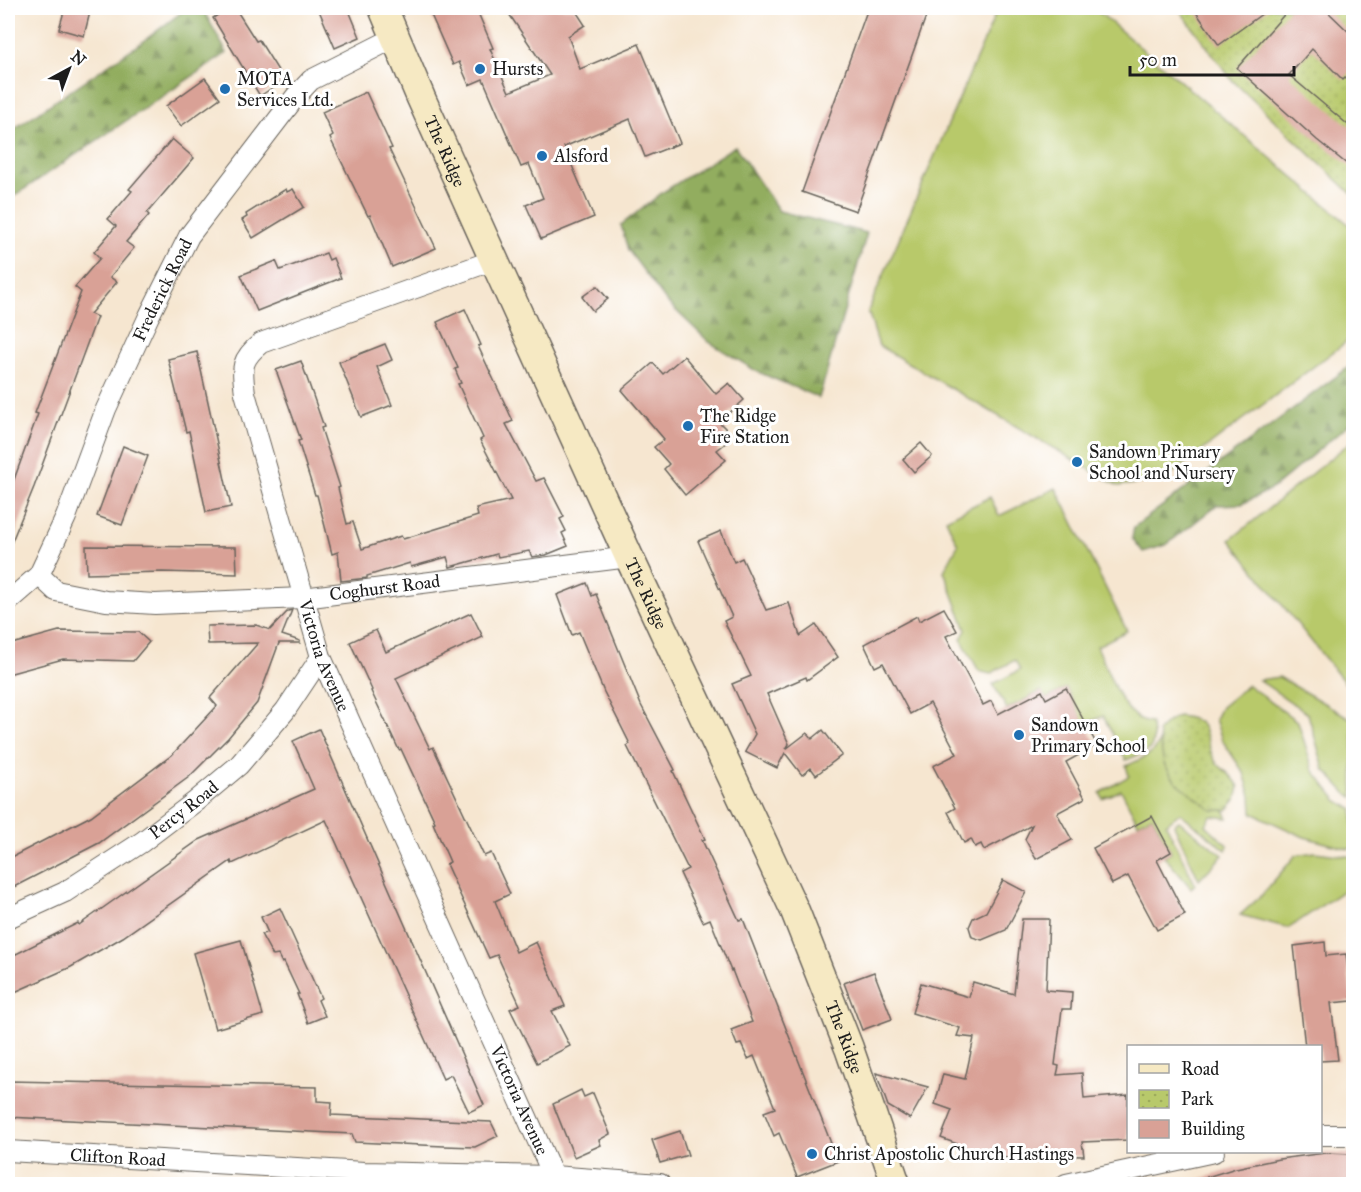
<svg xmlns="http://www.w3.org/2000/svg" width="1361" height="1192" viewBox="0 0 1361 1192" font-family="'IM FELL Great Primer',serif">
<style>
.grass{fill:#b8c96b;stroke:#6a7244;stroke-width:1.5}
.forest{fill:url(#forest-firs);stroke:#57643e;stroke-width:1.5}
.park{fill:url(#park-dots);stroke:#6a7244;stroke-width:1.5}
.building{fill:#d9a196}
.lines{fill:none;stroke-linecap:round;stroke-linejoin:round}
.street-casing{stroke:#68635b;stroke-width:22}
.secondary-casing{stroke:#68635b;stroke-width:31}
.street{stroke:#fff;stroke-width:20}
.secondary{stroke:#f6e9c3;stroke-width:28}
.poi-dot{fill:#1f6fb2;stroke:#fff;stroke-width:2}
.labels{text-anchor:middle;stroke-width:6;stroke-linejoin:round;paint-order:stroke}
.poi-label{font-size:18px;fill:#1c1c1c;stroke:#fff;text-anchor:start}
.street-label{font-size:18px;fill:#1c1c1c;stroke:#fff}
</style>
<defs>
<pattern id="forest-firs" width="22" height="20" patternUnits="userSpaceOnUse" patternTransform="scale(1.5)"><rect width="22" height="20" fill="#92ad5f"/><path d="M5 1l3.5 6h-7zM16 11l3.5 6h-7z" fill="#768c4e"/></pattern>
<pattern id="park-dots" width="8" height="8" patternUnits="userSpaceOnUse" patternTransform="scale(1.5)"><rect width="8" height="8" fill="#b8c96b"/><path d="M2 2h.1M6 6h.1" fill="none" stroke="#9eac5c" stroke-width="1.8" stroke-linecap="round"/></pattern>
</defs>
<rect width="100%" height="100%" fill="#fff"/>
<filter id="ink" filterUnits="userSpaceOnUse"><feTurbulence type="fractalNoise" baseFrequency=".0167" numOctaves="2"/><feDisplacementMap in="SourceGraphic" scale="12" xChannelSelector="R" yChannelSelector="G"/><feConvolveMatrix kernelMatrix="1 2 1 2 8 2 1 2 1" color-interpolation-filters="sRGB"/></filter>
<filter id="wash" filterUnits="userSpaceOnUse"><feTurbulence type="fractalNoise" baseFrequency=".008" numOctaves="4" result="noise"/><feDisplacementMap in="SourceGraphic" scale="24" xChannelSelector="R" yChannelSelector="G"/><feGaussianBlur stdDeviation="1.35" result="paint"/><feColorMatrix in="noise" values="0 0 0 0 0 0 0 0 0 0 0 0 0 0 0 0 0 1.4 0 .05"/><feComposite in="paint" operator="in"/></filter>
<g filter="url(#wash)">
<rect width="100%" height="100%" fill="#f6e6d0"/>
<g class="grass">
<path d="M998 8H1094L1353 228V337L1163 480 1118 486 879 346 868 311Z"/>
<path d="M1353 440V693L1230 540Z"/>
<path d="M1056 488 1127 631 1097 646C1107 668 1123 722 1151 723 1158 752 1149 750 1126 760L1103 716 1085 724 1066 688 1046 699 1041 691 1007 709 993 684 1020 670 1015 660 990 674 979 671 961 639 966 630 944 571 958 545 946 519 990 497 999 516Z"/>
<path d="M1279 677 1353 720V797L1346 793 1324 769 1308 714 1259 680Z"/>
<path d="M1248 685 1298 722 1313 770 1337 800 1353 810V848L1348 849 1304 837 1252 813 1251 796 1244 773 1222 740 1215 719 1221 707Z"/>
<path d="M1160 739 1163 751 1212 810H1224L1228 818 1211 816 1206 825 1228 846 1226 850 1180 813 1166 824 1195 884 1191 888 1164 856 1171 852 1152 816 1138 823 1121 790 1103 799 1100 793 1129 776 1126 766C1140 759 1156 755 1160 739Z"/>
<path d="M1179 821 1223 855 1199 880 1174 825Z"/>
<path d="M1315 852 1353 857V884L1289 928 1240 915 1261 896 1296 855Z"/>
</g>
<g class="forest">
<path d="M187 8H202L227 53 8 200V133L145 40Z"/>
<path d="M735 146 779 211 867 233 819 398 756 371 709 342 666 301 628 250 621 225 663 192Z"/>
<path d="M1353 364V421L1273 488 1242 504 1217 505 1166 545 1143 552 1132 538 1134 527Z"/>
</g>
<g class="park">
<path d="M1178 8H1353V195L1232 80Z"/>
<path d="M1178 716C1214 720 1202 736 1214 759 1219 769 1232 772 1239 787L1236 800 1227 810H1212L1175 781 1164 764 1158 731 1167 722Z"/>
</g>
<g id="blocks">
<g class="building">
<path d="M65 8H91L84 36 59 29Z"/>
<path d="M229 8H235L256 41 259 40 284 80 260 96 213 18Z"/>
<path d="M318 8H348L360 37 335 48Z"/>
<path d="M428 8H476L493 48 490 49 509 92 550 75 505 8H574L585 25 568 36 580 69 639 44 680 143 645 157 630 119 564 147 594 217 541 239 526 205 543 198 529 164 521 167 483 79 469 85 459 62 453 65Z"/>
<path d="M868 8H929L856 211 802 192Z"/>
<path d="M1193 8H1270L1219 45Z"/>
<path d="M1290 8H1324L1353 36V70L1343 80 1312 49 1289 75 1353 129V169L1317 140 1237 68Z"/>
<path d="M205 78 220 98 181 126 166 106Z"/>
<path d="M366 92 392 148 389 149 436 248 392 267 370 215 368 216 330 138 333 136 322 112Z"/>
<path d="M172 139 194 158 147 213 149 215 126 242 134 248 110 277 117 282 90 314 97 317 34 487 8 551V496L38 414 35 413 81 292 75 287 100 258 94 252 116 226 108 219 132 191 129 189Z"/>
<path d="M286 189 287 192 293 189 304 207 253 238 242 220 247 217 246 214Z"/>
<path d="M326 253 329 260 333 258 341 278 257 311 241 275 276 261 280 270Z"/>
<path d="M597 286 608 299 593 311 582 297Z"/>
<path d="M465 309 481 345 478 346 513 421 506 424 536 481 544 478 564 517 560 519 566 531 562 533 568 546 546 555 532 557 529 551 498 557 497 554 450 567 447 557 411 567 410 563 367 576V578L341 581 338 552 332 554 317 495H315L298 441 301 440 276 370 301 361 324 427 321 428 340 487 338 488 347 524 353 522 362 549 401 536 403 539 478 516 476 508 511 500 480 440 483 438 458 384 461 383 455 369 458 368 437 322Z"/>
<path d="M385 344 392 360 377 367 392 405 361 417 339 362Z"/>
<path d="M197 352 231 507 206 512 189 431 186 432 168 359Z"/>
<path d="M684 356 716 394 729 383 744 400 719 422 727 430 723 434 726 437 723 440 726 443 717 450 726 460 685 495 664 469 669 464 654 447 664 439 622 390 653 363 663 374Z"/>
<path d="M921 443 932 456 914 472 903 459Z"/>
<path d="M123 446 148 456 122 525 97 516Z"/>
<path d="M721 531 734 562 742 558 766 610 789 603 800 636 816 625 838 657 807 680 806 677 767 694 789 744 786 749 807 733 812 739 823 730 842 755 816 775 811 768 802 775 785 753 777 768 745 752 755 734 732 684 751 676 724 621 732 617 698 541Z"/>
<path d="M86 546 236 547 237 574 162 572 87 574Z"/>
<path d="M587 583 592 596 596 594 641 705 675 770 673 771 705 839 702 840 739 920 743 919 838 1161 797 1177 779 1133 774 1136 764 1112 775 1108 754 1056 748 1059 741 1044 737 1045 731 1030 752 1022 732 970 731 971 710 919 703 922 680 873 688 869 627 746 630 744 604 692 579 632 572 635 557 595Z"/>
<path d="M944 608 957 631 946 636 983 705 991 701 998 714 1042 691 1046 699 1066 688 1097 745 1066 762 1085 798 1057 813 1072 840 1036 859 1025 839 1032 825 984 850 981 844 975 847 971 839 964 843 948 812 955 808 933 766 957 754 930 703 910 714 883 663 875 667 864 644 917 616 919 621Z"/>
<path d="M292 610 282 635 300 641V643H279L257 703 228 738 189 777 99 843 8 890V859L91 816 172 755 217 706 210 698 258 643 208 644 207 626 256 625 270 630 288 611Z"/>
<path d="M471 613 483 637 396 678 430 749 433 747 484 856 491 853 510 894 495 901 516 952 536 942 565 1006 552 1011 570 1046 537 1063 510 1009 520 1005 497 955 489 958 446 864 450 862 433 823 435 822 401 749 399 750 371 691 372 690 350 642 376 630 386 652Z"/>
<path d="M59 631 138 632 149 642 133 661 63 659 8 674V645Z"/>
<path d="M319 729 484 1105 469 1112 451 1075 443 1079 326 820 232 864 231 861 123 937 71 967 8 995V958L78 923 79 925 199 840 314 789 293 741Z"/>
<path d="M1152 816 1171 852 1157 860 1185 915 1157 930 1128 876 1112 884 1093 848Z"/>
<path d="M1003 880 1026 892 1006 930 982 940 972 937 969 927 973 918 986 912Z"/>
<path d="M280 908 321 998 318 1000 325 1016 308 1023 297 994H299L284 962 282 963 278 955 273 956 261 934 268 933 261 917Z"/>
<path d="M1022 919H1049L1046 990 1072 992 1071 1009H1062L1055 1065 1059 1066 1057 1075 1082 1073 1084 1099 1128 1095V1140L1082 1142 1084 1156 1027 1155 1026 1161 1001 1157 1000 1160 941 1138 952 1110 935 1104 943 1074 965 1079 974 1038 957 1036 960 1028 912 1013 921 983 969 997 973 982 1014 994Z"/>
<path d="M241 940 263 1015 215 1029 193 953Z"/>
<path d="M1325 942 1326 956 1346 954 1352 1001 1331 1003 1338 1060 1320 1061V1047H1305L1294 946Z"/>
<path d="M874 972 892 1019 862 1030 844 983Z"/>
<path d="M876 1073 928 1087 910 1119 888 1106Z"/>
<path d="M8 1081 317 1087V1101L332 1102 331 1115 491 1122 498 1136 475 1147 444 1146 355 1142 352 1134 8 1117Z"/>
<path d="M581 1090 584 1097 593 1093 610 1134 599 1140 601 1145 574 1157 553 1104Z"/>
<path d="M680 1131 688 1155 660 1163 652 1140Z"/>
<path d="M1325 1153 1353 1154V1184L1197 1185V1180L1236 1168 1279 1159Z"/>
</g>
</g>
</g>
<g filter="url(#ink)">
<use href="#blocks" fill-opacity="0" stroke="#68635b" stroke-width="1.5"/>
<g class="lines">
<defs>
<g id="street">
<path id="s1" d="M494 260 261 343C240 360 242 368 245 393L321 657 557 1184"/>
<path id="s2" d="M39 575 56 591 106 601 155 604 303 598 629 557"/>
<path id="s3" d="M8 602 39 575 66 517 106 409 149 316 189 236 296 96 311 80 396 37"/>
<path id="s4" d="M8 918 65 892 142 842 196 801 239 765 285 711 321 657"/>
<path d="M1320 1135H1354"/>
<path id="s5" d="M8 1151 364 1172 553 1176 660 1184"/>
<path d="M1066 1184 1214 1152"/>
</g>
<g id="secondary">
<path id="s6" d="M383 8 421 98 494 260 629 557 795 911 849 1048 896 1184"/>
</g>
</defs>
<use href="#street" class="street-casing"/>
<use href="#secondary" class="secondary-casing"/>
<use href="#street" class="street"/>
<use href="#secondary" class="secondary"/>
</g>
</g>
<g class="poi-dot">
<circle cx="480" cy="69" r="6"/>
<circle cx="225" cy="89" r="6"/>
<circle cx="542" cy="156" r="6"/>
<circle cx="688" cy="426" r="6"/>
<circle cx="1077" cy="462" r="6"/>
<circle cx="1019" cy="735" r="6"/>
<circle cx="812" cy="1154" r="6"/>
</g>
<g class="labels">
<g class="poi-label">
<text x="492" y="75">Hursts</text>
<text x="237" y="85">MOTA<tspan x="237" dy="21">Services Ltd.</tspan></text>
<text x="554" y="162">Alsford</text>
<text x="700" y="422">The Ridge<tspan x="700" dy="21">Fire Station</tspan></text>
<text x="1089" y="458">Sandown Primary<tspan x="1089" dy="21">School and Nursery</tspan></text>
<text x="1031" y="731">Sandown<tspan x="1031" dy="21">Primary School</tspan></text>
<text x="824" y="1160">Christ Apostolic Church Hastings</text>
</g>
<g class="street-label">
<text dy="6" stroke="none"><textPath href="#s6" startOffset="156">The Ridge</textPath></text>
<text dy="6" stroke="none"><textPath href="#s3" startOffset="352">Frederick Road</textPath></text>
<text dy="6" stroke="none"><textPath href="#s2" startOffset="354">Coghurst Road</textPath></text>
<text dy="6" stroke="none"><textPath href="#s6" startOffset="642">The Ridge</textPath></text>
<text dy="6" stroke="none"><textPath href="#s1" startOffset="578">Victoria Avenue</textPath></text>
<text dy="6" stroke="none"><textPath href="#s4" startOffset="207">Percy Road</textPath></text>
<text dy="6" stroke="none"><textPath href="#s6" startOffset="1128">The Ridge</textPath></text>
<text dy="6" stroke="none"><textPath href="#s1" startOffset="1064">Victoria Avenue</textPath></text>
<text dy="6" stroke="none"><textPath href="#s5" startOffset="110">Clifton Road</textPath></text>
</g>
</g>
<rect width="1361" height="1192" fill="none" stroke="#fff" stroke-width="30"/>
<rect x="1127" y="1045" width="195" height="108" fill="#ffffff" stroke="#a4a4a4" stroke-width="1.5"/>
<rect x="1139" y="1064" width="30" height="9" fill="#f6e9c3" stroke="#a4a4a4" stroke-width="1.5"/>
<text x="1181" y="1075" font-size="18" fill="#1c1c1c">Road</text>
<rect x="1139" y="1090" width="30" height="18" fill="url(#park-dots)" stroke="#a4a4a4" stroke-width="1.5"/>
<text x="1181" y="1105" font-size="18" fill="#1c1c1c">Park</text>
<rect x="1139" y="1120" width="30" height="18" fill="#d9a196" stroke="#a4a4a4" stroke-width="1.5"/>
<text x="1181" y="1135" font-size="18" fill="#1c1c1c">Building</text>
<g transform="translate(69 69) rotate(41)" stroke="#ffffff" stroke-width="4.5" paint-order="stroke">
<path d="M0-4.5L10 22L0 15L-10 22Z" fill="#1c1c1c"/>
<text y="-9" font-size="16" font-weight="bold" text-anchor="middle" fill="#1c1c1c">N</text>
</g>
<path d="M1130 66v9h164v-9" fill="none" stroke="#1c1c1c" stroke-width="3"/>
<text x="1139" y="66" font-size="18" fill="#1c1c1c" stroke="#ffffff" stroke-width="4.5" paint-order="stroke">50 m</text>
</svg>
